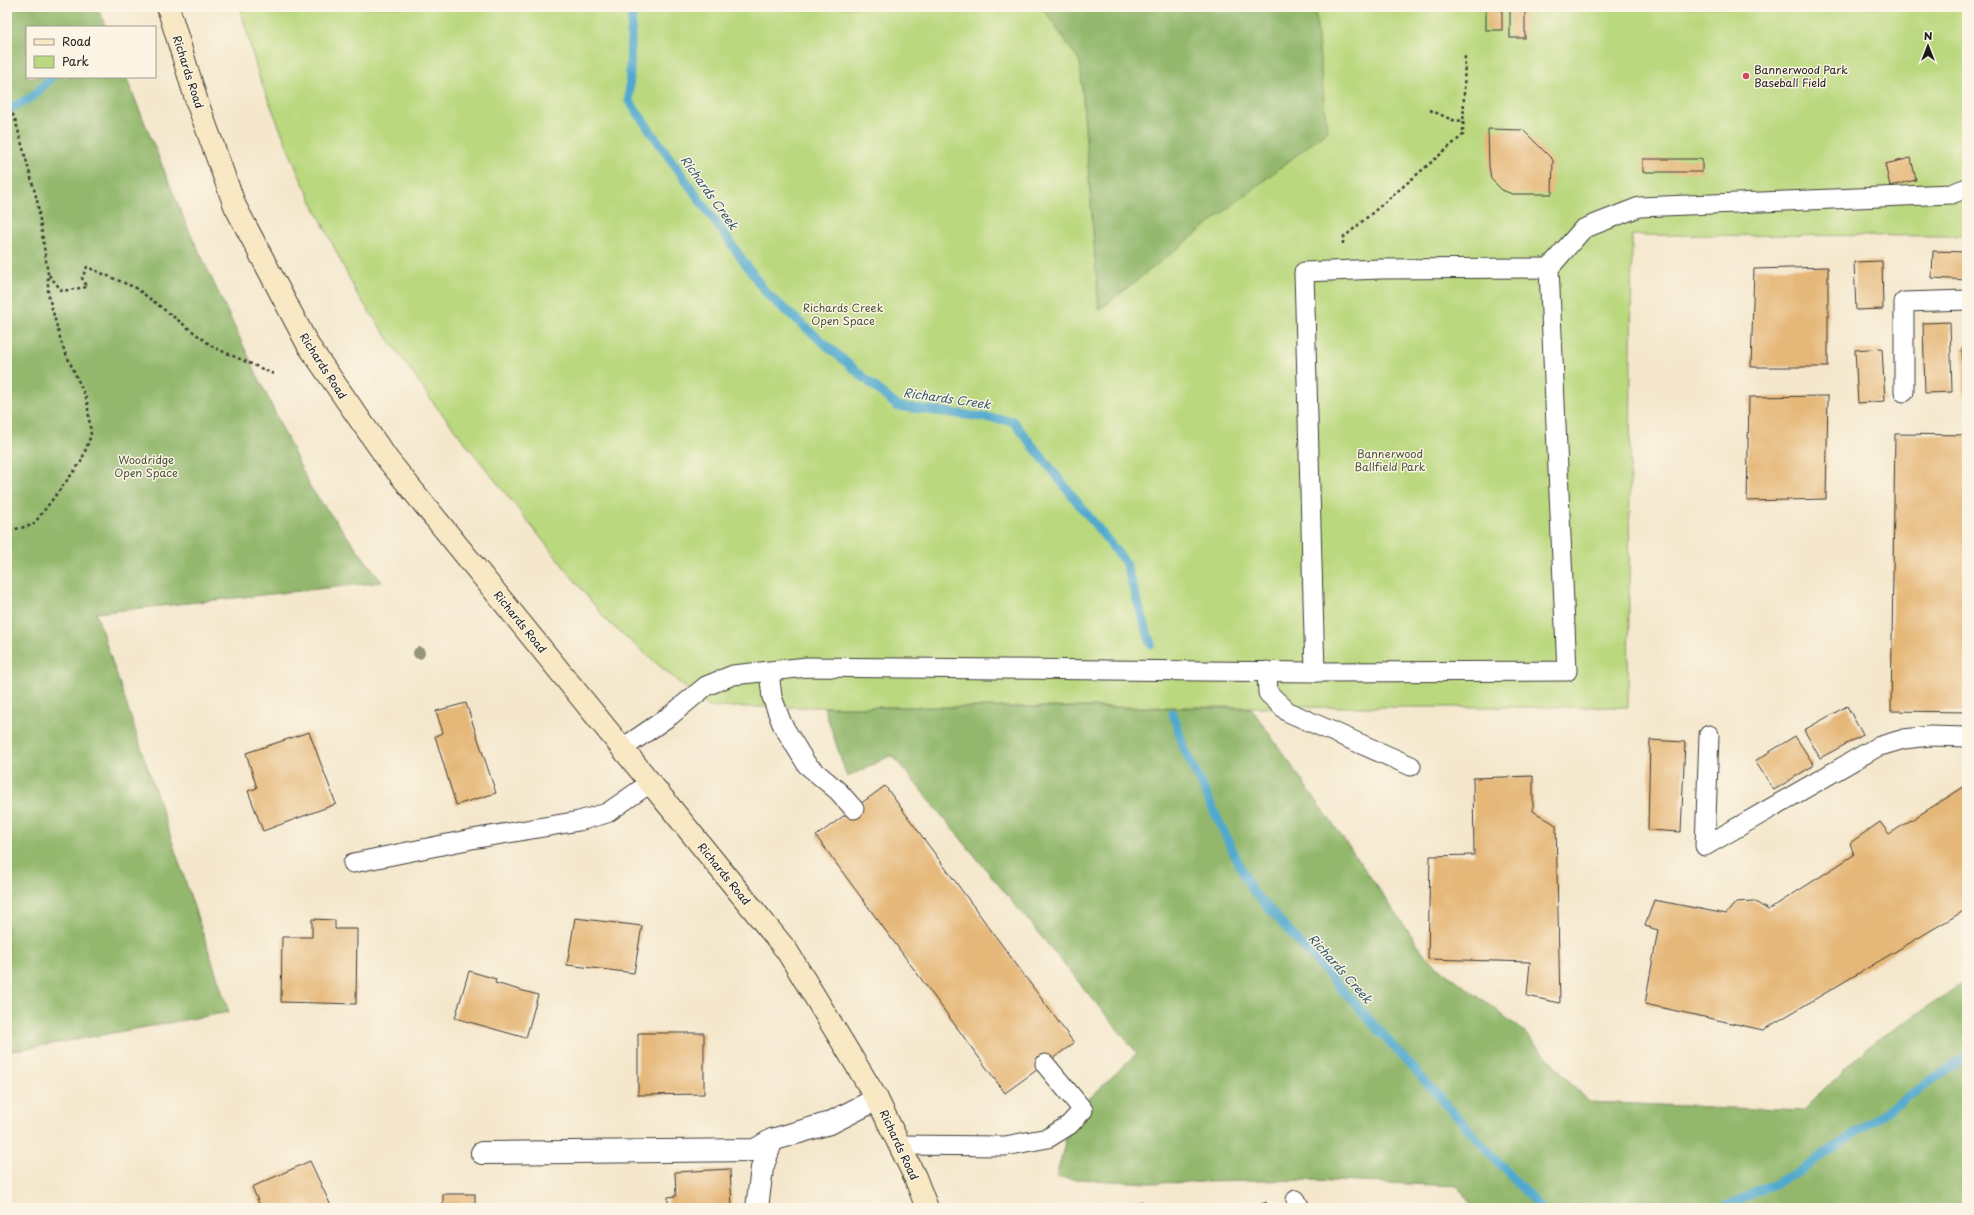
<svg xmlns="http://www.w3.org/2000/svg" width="1974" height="1215" viewBox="0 0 1974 1215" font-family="'Playpen Sans',sans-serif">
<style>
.green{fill:#bad87e;stroke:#6b7a4d}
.forest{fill:#93b86d;stroke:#586a44}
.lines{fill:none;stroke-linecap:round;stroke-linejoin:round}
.stream{stroke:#51a9ce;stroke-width:9}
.building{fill:#e5b778}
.lane-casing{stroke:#3c3a36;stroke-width:21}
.street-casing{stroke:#3c3a36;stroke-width:24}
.secondary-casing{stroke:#3c3a36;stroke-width:24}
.path{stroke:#3c3a36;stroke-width:2.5;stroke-dasharray:3 3;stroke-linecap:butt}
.lane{stroke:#fff;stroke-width:19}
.street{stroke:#fff;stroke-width:22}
.secondary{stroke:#f8e8c3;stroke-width:22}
.tree{fill:#97967b}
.poi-dot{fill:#d1495b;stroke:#fcf5e5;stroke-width:1.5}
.labels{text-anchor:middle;stroke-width:3;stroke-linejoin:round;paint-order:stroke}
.poi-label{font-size:11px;fill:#1c1c1c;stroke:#fcf5e5;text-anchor:start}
.street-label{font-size:11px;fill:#1c1c1c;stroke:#fcf5e5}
.park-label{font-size:11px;fill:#4b5439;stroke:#fcf5e5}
.water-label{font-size:12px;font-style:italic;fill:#345b6c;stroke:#fcf5e5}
</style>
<rect width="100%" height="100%" fill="#fcf5e5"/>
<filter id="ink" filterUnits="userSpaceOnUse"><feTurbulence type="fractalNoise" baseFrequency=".025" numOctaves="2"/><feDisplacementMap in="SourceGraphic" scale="8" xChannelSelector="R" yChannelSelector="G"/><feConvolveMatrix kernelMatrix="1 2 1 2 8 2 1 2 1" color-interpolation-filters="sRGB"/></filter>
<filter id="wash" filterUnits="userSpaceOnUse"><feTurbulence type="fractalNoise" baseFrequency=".012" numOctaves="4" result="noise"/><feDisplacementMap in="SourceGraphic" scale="16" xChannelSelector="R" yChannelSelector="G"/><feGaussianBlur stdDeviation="0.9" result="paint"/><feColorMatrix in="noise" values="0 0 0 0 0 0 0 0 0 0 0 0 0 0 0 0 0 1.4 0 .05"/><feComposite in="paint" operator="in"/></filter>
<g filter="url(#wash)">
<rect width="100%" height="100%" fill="#f4e7cc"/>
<path class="green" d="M240 7H1967V236L1632 235 1628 707H708L607 621 432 401 357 294 299 175 259 77Z"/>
<g class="forest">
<path d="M7 7H97L106 27H27V77H126L186 224 310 487 382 582 96 613 229 1012 7 1052Z"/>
<path d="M1042 7H1315L1327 131 1099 310 1080 62Z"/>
<path d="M824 707 1251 708 1428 959 1521 1029 1589 1102 1803 1111 1867 1047 1967 981V1208H1473L1458 1186 1310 1180 1148 1183 1056 1178 1072 1115 1137 1053 892 755 847 777Z"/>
</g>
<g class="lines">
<g class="stream">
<path d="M632 7 629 101 767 294 897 406 1013 421 1125 562 1151 644"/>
<path d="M7 110 32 97 52 77"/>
<path d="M1173 713 1184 748 1251 889 1540 1208"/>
<path d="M1722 1208 1799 1172 1967 1056"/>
</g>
</g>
<g id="blocks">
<g class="building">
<rect x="1486" y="7" width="16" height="23"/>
<rect x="1510" y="7" width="15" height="31"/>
<path d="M1488 129 1523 130 1553 160 1552 194H1512L1502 190 1491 179 1489 166Z"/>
<path d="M1911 158 1916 180 1890 186 1885 164Z"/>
<rect x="1643" y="159" width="59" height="13"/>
<path d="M1933 251 1967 252V280L1932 278Z"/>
<path d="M1882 261 1883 309 1856 310 1854 262Z"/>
<path d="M1828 267V367H1751L1754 269Z"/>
<path d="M1950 322 1952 392 1925 393 1923 323Z"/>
<path d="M1962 347H1967V397H1964Z"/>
<path d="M1882 348 1885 401 1858 403 1855 350Z"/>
<path d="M1828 396 1826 499 1747 501 1749 397Z"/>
<path d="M1895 434 1967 435V712L1891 711Z"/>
<path d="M466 703 496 793 456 805 435 736 443 733 436 711Z"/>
<path d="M1847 706 1863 735 1820 758 1804 730Z"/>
<path d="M309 732 336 804 263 831 248 791 257 788 246 753Z"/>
<path d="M1795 736 1814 765 1774 790 1755 761Z"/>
<path d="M1650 740 1685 742 1681 832 1648 830Z"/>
<path d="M1533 776V811L1556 825 1560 1003 1527 996 1530 962 1428 959 1430 856 1474 855 1473 778Z"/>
<path d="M1967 785V909L1763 1030 1645 1004 1658 930 1645 926 1654 900 1726 914 1736 902 1754 901 1768 910 1854 855 1850 843 1880 822 1889 834Z"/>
<path d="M885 786 1074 1043 1005 1093 816 836Z"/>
<path d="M575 918 642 926 634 973 567 965Z"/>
<path d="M312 919 335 920V929H357L356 1004 281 1002 282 937H312Z"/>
<path d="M469 971 496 979 495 983 538 995 526 1038 455 1018Z"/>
<path d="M638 1033H704V1094L638 1095Z"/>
<path d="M310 1161 332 1208H261L252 1187Z"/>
<path d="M730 1169 732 1208H668V1197L676 1196 675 1172Z"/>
<rect x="443" y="1194" width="32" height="14"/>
<path d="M1142 1202 1144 1208H1125Z"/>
<path d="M1266 1202 1269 1208H1253Z"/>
</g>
</g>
</g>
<g filter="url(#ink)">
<use href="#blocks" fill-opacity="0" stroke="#3c3a36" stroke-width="1"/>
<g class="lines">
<defs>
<g id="lane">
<path d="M1904 392V302L1967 300"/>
<path d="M1267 671 1268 693 1288 712 1411 766"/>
<path d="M769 672 772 697 782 724 807 765 838 791 854 809"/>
<path d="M1315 672 1304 272 1381 269 1549 268"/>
<path d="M1709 735 1705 846 1877 747 1904 739 1930 736 1967 737"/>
<path d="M623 748 671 715 706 686 733 675 807 667 1315 672 1567 671 1549 268 1583 229 1639 207 1951 194 1967 188"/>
<path d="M353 863 472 839 579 821 607 813 650 783"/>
<path d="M899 1145 1005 1146 1048 1138 1069 1125 1083 1110 1045 1064"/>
<path d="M1296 1200 1300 1208"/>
</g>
<g id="street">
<path d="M482 1153 755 1150 772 1140 830 1123 877 1099"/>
<path d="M757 1208 762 1168 772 1140"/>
</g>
<path id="secondary" d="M168 7 197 102 235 206 308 345 388 460 787 951 877 1099 915 1177 927 1208"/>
</defs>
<use href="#lane" class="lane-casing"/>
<use href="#street" class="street-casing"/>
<use href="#secondary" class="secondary-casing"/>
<g class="path">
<path d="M7 103 15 119 37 200 48 274V294L62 345 87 400 91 435 81 462 33 525 7 531"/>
<path d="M1430 110 1452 120 1463 121"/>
<path d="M1343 244V238L1463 135 1465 53"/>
<path d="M49 275 62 291 87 287 82 278 87 267 136 288 213 347 276 375"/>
</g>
<use href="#lane" class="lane"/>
<use href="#street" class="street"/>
<use href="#secondary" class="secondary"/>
</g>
<circle class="tree" cx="419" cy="653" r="6"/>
</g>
<circle class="poi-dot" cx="1746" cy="76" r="4"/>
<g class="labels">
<g class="poi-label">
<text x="1754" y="74">Bannerwood Park<tspan x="1754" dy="13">Baseball Field</tspan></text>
</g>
<g class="street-label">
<text transform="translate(188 72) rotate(72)" y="4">Richards Road</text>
<text transform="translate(323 366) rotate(57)" y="4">Richards Road</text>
<text transform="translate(520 622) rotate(51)" y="4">Richards Road</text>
<text transform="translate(724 874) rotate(51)" y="4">Richards Road</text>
<text transform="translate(899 1145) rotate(65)" y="4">Richards Road</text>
</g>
<g class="park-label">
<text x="843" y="312">Richards Creek<tspan x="843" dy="13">Open Space</tspan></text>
<text x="1390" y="458">Bannerwood<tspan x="1390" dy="13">Ballfield Park</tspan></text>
<text x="146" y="464">Woodridge<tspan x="146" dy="13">Open Space</tspan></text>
</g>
<g class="water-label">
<text transform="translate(709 193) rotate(54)" y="4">Richards Creek</text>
<text transform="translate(947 399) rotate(8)" y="4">Richards Creek</text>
<text transform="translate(1340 969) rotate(48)" y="4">Richards Creek</text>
</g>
</g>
<rect width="1974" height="1215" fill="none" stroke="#fcf5e5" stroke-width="24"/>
<rect x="26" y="26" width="130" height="52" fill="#fcf5e5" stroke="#a29e95"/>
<rect x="34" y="39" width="20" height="6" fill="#f8e8c3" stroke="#a29e95"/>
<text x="62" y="46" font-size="12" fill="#1c1c1c">Road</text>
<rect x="34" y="56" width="20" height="12" fill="#bad87e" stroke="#a29e95"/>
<text x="62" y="66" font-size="12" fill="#1c1c1c">Park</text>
<g transform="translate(1928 46)" stroke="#fcf5e5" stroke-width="3" paint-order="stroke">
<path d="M0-3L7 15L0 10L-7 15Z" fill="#1c1c1c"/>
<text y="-6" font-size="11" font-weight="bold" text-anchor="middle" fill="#1c1c1c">N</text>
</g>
</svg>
